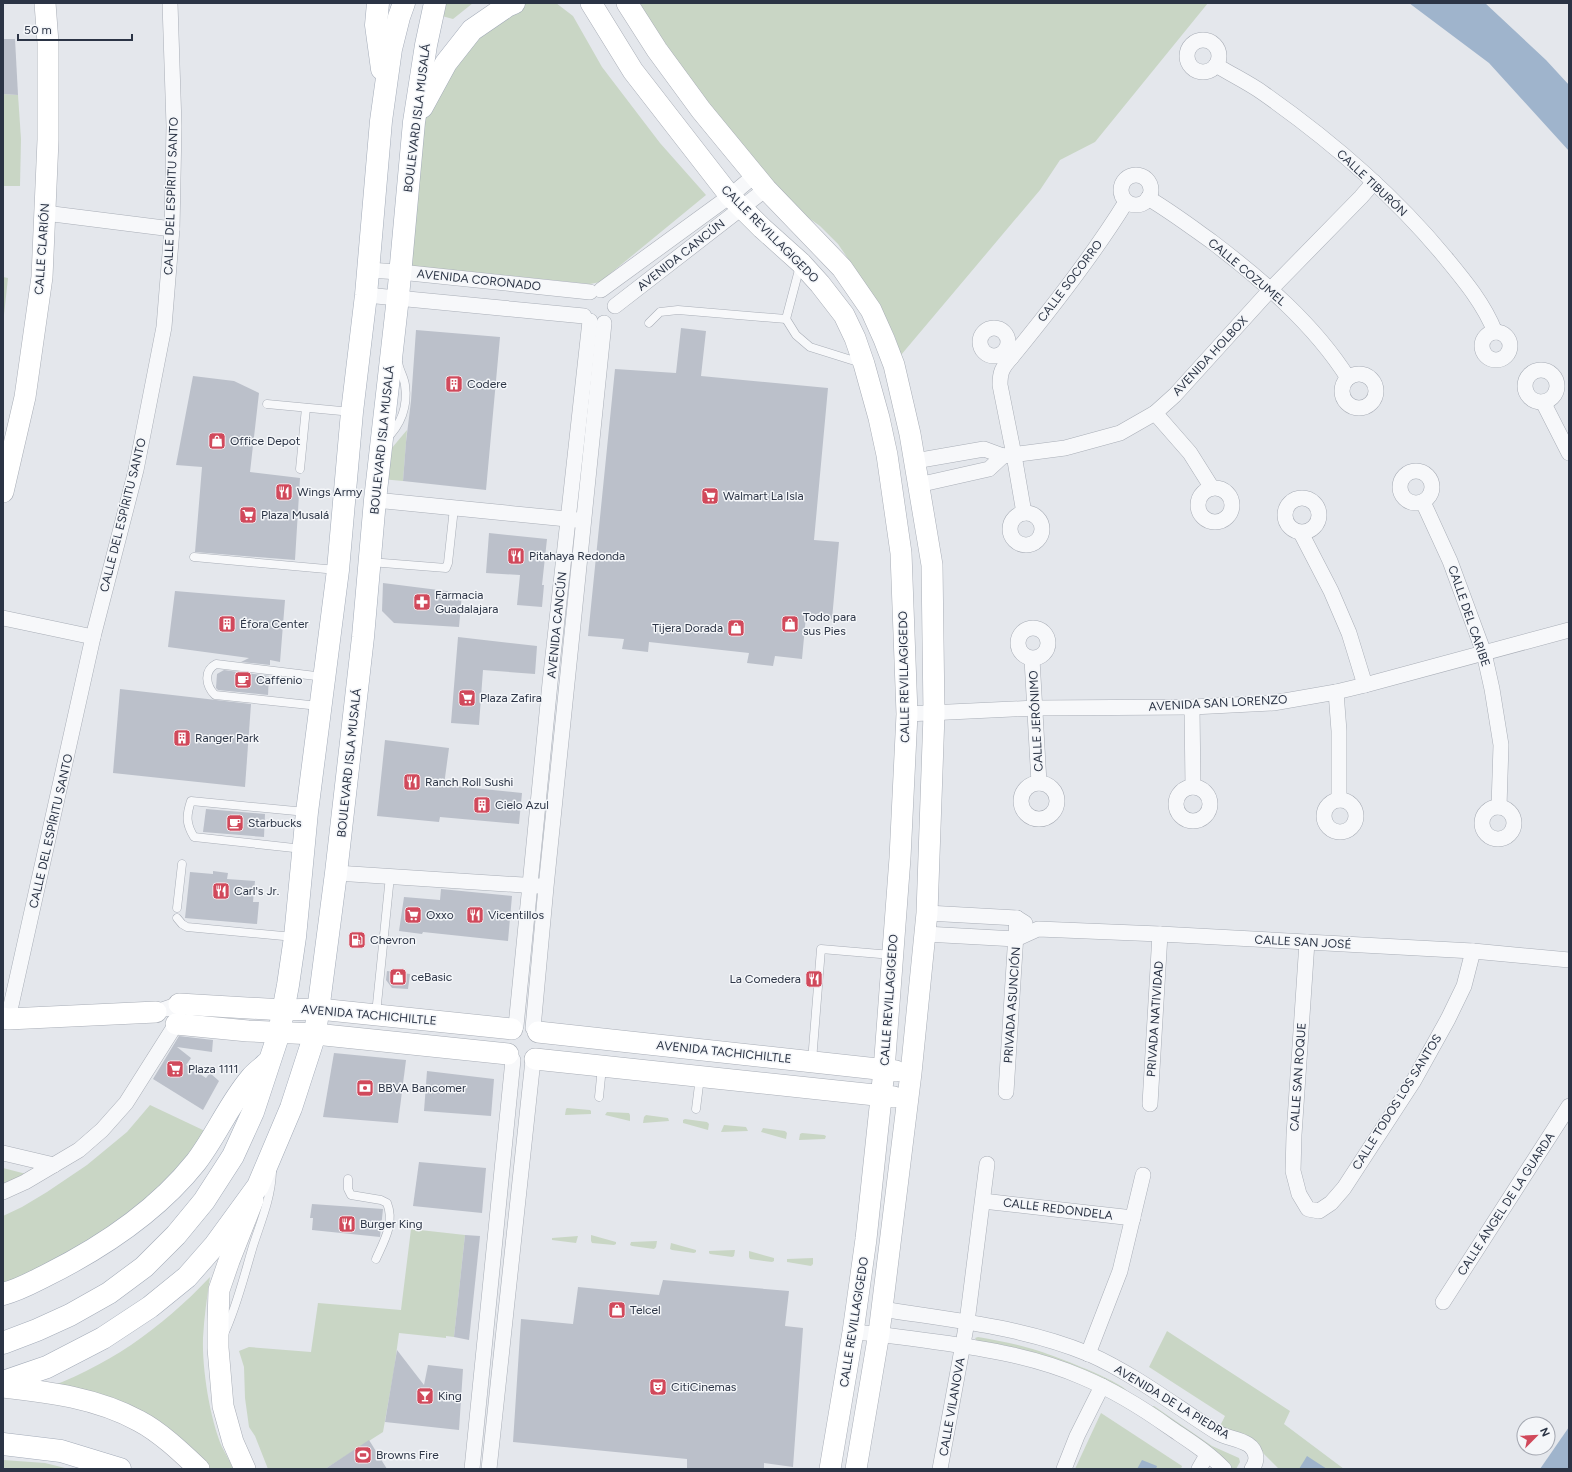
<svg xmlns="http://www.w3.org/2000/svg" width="1572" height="1472" viewBox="0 0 1572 1472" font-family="Figtree,sans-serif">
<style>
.green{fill:#c9d6c5}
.water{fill:#9fb4cc}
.building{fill:#bbc0ca}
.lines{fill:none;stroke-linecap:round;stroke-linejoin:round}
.lane-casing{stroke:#a9aeb7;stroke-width:9}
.street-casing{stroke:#a9aeb7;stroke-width:16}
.secondary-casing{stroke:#a9aeb7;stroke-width:22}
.primary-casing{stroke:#a3abb8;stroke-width:23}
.lane{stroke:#f7f8fa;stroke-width:8}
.street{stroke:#f7f8fa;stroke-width:15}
.secondary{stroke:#fff;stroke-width:21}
.primary{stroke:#fff;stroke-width:22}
.labels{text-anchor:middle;stroke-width:3;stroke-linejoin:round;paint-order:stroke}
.street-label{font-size:12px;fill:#2b3445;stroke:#f4f6f9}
.poi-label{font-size:12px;fill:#2b3445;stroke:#f4f6f9;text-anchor:start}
</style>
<rect width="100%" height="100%" fill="#e4e7ec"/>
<g class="green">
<path d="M429 3H473L453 19 427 12Z"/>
<path d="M513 3H556L573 16 602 67 660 143 706 195 600 282 590 284 405 265 429 83Z"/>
<path d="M636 3H1208L1095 142 1060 160 1040 190 901 355 895 337 879 304 838 244 820 226 799 211 728 136Z"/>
<path d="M3 94 18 95 21 139 20 186H3Z"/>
<path d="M3 277 8 278 3 324Z"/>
<path d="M407 430 403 481 381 479 386 455Z"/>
<path d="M150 1105 205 1131 179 1172 115 1231 3 1289V1216L22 1207 47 1192 87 1165 127 1132Z"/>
<path d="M567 1108 590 1110 591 1111V1114L565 1115 566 1109Z"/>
<path d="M607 1112 629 1113 630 1115V1121L605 1115Z"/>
<path d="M646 1115 668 1118 669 1121 643 1123 644 1117Z"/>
<path d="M685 1119 707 1122 709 1124 708 1130 683 1123V1120Z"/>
<path d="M724 1125 746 1127 748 1131 721 1132Z"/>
<path d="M763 1128 785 1131 787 1133 786 1139 761 1132Z"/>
<path d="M802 1133 824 1135 826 1136 825 1139 799 1140 800 1134Z"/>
<path d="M3 1168 34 1176 3 1191Z"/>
<path d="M411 1229 465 1235 454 1337 446 1336V1338L399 1333 394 1370 383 1432 325 1469H268L255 1436 249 1427 245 1398 244 1367 239 1351 249 1347 311 1352 318 1303 401 1310Z"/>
<path d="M591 1235 616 1242V1244L614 1245 592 1243 591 1241Z"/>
<path d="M578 1236 576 1243 552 1240V1238Z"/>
<path d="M657 1241 656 1247 654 1249 632 1246 630 1245 631 1242Z"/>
<path d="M671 1243 696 1250V1252L694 1253 672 1250 670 1249Z"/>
<path d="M735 1250 734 1256 732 1257 710 1254 709 1253V1251Z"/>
<path d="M749 1251 774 1258V1261L772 1262 750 1259 749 1257Z"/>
<path d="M813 1258V1264L811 1266 787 1262V1259Z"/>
<path d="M210 1277C207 1297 204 1318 203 1338 202 1369 210 1419 222 1447 226 1454 230 1462 233 1469H207L174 1441 38 1391C106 1368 161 1329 210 1277Z"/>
<path d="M1167 1331 1290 1411 1284 1424 1344 1469H1279L1261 1451 1220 1426 1225 1416 1149 1367Z"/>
<path d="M978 1337C995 1340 1012 1343 1029 1348 1045 1352 1122 1381 1128 1392L1029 1352 1004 1345 977 1341 975 1338Z"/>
<path d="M1150 1406H1154L1212 1446 1239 1458 1240 1462 1236 1469H1228Z"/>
<path d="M1101 1413 1182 1466 1181 1469H1075Z"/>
<path d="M3 1460 45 1463 69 1469H3Z"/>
</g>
<g class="water">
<path d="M1409 3H1485L1546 60 1569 85V151L1489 63Z"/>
<path d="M1569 1427V1469H1540Z"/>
<path d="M1307 1456 1327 1469H1299Z"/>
<path d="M1142 1460 1157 1466 1156 1469H1137Z"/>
</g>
<g class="building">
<path d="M3 39H15L18 95 3 94Z"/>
<path d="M681 328 706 331 701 376 828 388 814 540 839 542 832 619 806 616 802 659 775 656 773 666 747 663 749 653 649 642 648 652 622 649 624 639 588 636 615 369 676 373Z"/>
<path d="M416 330 500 337 486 490 403 481 406 442 411 401Z"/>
<path d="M193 376 234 381 259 393 250 472 300 478 295 560 195 552 202 467 176 465Z"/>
<path d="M489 533 547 539 542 585H544L542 607 517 605 520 575 486 573Z"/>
<path d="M383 583 462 593 459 627 394 623 382 611Z"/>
<path d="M175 591 285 600 280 662 270 660V665L241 662 249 658 168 647Z"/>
<path d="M458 637 537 646 535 674 483 670 479 725 451 723Z"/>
<path d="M224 670 269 676 268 695 218 690 216 688 217 674Z"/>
<path d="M120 689 251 704 245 787 113 773Z"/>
<path d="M385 740 449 748 444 785 522 793 519 824 440 817 439 822 377 816Z"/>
<path d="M206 809 265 814 264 837 203 832Z"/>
<path d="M213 871 228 873 227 879 255 881 253 902H259L257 924 185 918 190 872 213 874Z"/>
<path d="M441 889 512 896 508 941 423 932 422 934 399 931 404 897 440 900Z"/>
<path d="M387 971 410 974 408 989 392 988 386 980Z"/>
<path d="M179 1036 213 1040 212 1052 177 1047 191 1058 186 1065 206 1078 210 1073 219 1081 203 1110 153 1079Z"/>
<path d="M334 1053 406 1060 398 1123 323 1117Z"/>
<path d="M427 1071 494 1079 491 1116 424 1111Z"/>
<path d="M419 1162 486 1168 482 1213 413 1206Z"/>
<path d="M312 1204 383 1209 380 1237 312 1230 313 1218H310Z"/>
<path d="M465 1235 480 1236 469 1340 454 1337Z"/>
<path d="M663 1280 789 1291 785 1326 803 1328 793 1467 764 1463V1469H687V1459L513 1442 521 1319 573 1324 578 1287 659 1295Z"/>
<path d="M397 1350 424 1385 428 1365 463 1369 459 1430 385 1422Z"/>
<path d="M369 1440 387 1469H325Z"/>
</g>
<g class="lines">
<defs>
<g id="lane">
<path d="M786 319 796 335 810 347 861 363"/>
<path d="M649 323 660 312 678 310 786 319 800 266"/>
<path d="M267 404 352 412"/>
<path d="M386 439C401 425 408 406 405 385 404 377 399 370 398 362"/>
<path d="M300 469 306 408"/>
<path d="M194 557 337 570"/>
<path d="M370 562 446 568 448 563 454 508"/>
<path d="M319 706 215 695C206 686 203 671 216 664L324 677"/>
<path d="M303 849 194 837C186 824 186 816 191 801L306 812"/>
<path d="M177 908 182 864"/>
<path d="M177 918 182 924 187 927 294 937"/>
<path d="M376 1014 390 876"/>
<path d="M812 1061 821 949 892 955"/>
<path d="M599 1097 602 1067"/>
<path d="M696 1109 700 1077"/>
<path d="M348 1179V1189L351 1195 381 1200 387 1203C395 1223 384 1241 376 1259"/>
<path d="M224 1334C237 1306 244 1276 253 1246 261 1221 271 1198 272 1172"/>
</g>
<g id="street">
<circle cx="1203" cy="56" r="16"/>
<path d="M1216 65C1232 75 1249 83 1263 93 1330 140 1393 194 1445 257 1464 280 1484 304 1495 332"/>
<circle cx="1136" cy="190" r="15"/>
<path d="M1148 198C1170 211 1190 226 1211 241 1261 279 1314 324 1348 378"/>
<path d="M45 213 172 229"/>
<path d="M367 270 400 272 590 292"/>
<path d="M601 290 730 196 754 176"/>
<path d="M366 295 584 316"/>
<path d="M615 306 766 189"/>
<circle cx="994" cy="342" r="14"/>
<circle cx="1496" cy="346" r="14"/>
<path d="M1004 352 1011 358C1052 308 1092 257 1126 202"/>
<path d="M1011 358C1002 368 1000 372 1000 385L1014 455 1024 513"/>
<circle cx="1541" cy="386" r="16"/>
<circle cx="1359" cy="391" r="17"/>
<path d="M1543 402 1569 453"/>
<path d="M1155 413 1190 453 1212 488"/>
<path d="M915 461 984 449 1003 456 1065 448 1120 433 1155 413 1175 395 1271 289 1361 197 1374 182"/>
<circle cx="1416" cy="487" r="16"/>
<path d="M918 485 989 469 1003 456"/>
<circle cx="1215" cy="505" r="17"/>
<circle cx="1302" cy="515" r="17"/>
<path d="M375 500 577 520"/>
<path d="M1423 502 1450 561 1484 653 1492 689 1501 745 1499 807"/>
<circle cx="1026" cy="529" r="16"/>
<path d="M1301 533 1331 591 1349 633 1365 685"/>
<path d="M3 618 93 637"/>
<circle cx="1033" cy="643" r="15"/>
<path d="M1032 659 1039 783"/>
<path d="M1336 692 1339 731V800"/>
<path d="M1192 707 1193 787"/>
<path d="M907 714 1036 708 1192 707 1273 703 1336 692 1365 685 1569 630"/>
<circle cx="1039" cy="801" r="18"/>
<circle cx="1193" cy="804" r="17"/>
<circle cx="1340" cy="816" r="16"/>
<circle cx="1498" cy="823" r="16"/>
<path d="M336 873 539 886"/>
<path d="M927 913 1017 918 1025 923"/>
<path d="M925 934 1016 939 1038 929 1160 934 1473 951 1569 960"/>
<path d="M1307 942 1294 1135 1293 1171 1299 1194 1308 1209 1319 1211 1331 1203 1344 1188 1413 1082 1448 1019 1464 986 1473 951"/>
<path d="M8 1019 93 637 136 470 164 327 172 229 174 126 170 3"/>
<path d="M516 1026 550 683 590 321"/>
<path d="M533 1028 546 887 604 323"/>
<path d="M1006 1092 1017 918"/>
<path d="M1150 1104 1160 934"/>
<path d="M3 1153 54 1165"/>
<path d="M3 1192 25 1182 79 1150 102 1130 126 1103 176 1024 179 1004 156 1012"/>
<path d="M983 1201 1133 1218"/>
<path d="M1443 1302 1569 1106"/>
<path d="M882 1309C951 1320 1024 1327 1089 1354 1136 1375 1175 1406 1218 1433 1230 1440 1255 1439 1256 1458 1256 1462 1254 1466 1252 1469"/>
<path d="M853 1332C881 1334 909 1338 937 1342 987 1349 1036 1357 1082 1377 1113 1390 1141 1407 1169 1427 1188 1440 1208 1452 1224 1469"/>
<path d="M1088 1354 1120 1271 1143 1175"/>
<path d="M472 1469 513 1060"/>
<path d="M489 1469 533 1060"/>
<path d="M940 1469 967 1322 987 1164"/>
<path d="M1064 1469 1077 1436 1102 1386"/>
<path d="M1199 1469 1207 1455"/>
</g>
<g id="secondary">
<path d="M591 3 633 71 730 196 762 228 801 263 820 284 844 315 855 338 864 364 879 418 887 455 901 553 907 714 900 858 884 1070 866 1239 853 1332 830 1469"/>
<path d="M627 3 657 50 701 110 766 189 842 268 871 310 884 339 894 365 910 434 932 565 934 714 927 913 911 1073 879 1333 856 1469"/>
<path d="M3 492 25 397 42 277 48 140V43L45 3"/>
<path d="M179 1004 284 1010 319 1009 512 1029"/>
<path d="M3 1018 8 1019 156 1012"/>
<path d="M176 1024 248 1031 315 1034 508 1054"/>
<path d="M538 1032 896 1071"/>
<path d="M535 1059 894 1097"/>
<path d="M3 1387C49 1392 97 1398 139 1421 160 1432 181 1452 199 1469"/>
<path d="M245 1469 233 1442 223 1406 218 1348V1321L219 1290 229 1261 253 1200"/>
</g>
<g id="primary">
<path d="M378 3 376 25 382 69"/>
<path d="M422 107 446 63 472 30 507 6 514 3"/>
<path d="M3 1294C19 1290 33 1282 47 1275 103 1247 157 1211 196 1162 216 1136 229 1104 251 1078 255 1073 261 1069 266 1064"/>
<path d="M3 1343 37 1330 70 1315 109 1293 144 1267 176 1235 204 1201 233 1156 253 1112 279 1033 288 985 295 937 307 812 338 570 352 412 366 295 381 121 391 49 399 17 404 3"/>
<path d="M3 1382 47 1367 103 1338 150 1307 187 1277 215 1245 258 1186 291 1108 315 1034 336 873 363 637 375 500 398 297 414 122 426 45 435 3"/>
<path d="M3 1444 61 1451 120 1469"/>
</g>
</defs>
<use href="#lane" class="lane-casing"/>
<use href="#street" class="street-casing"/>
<use href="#secondary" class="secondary-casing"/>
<use href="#primary" class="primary-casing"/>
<use href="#lane" class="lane"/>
<use href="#street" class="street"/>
<use href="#secondary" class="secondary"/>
<use href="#primary" class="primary"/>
</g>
<defs>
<symbol id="building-square" viewBox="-11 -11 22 22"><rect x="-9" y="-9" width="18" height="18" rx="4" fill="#d1495b" stroke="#f4f6f9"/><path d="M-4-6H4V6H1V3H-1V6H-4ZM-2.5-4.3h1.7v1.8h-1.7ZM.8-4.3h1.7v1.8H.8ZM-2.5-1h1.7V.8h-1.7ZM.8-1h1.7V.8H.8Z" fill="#fff"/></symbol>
<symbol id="shop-square" viewBox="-11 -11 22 22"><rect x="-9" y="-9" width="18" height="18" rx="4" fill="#d1495b" stroke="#f4f6f9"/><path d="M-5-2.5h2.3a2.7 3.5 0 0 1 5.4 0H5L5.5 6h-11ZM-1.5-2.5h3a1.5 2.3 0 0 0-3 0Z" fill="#fff"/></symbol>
<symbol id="restaurant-square" viewBox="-11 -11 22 22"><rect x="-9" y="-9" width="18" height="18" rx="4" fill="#d1495b" stroke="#f4f6f9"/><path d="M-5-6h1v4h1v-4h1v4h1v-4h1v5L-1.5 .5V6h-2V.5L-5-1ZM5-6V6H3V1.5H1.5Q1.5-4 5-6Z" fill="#fff"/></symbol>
<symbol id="supermarket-square" viewBox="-11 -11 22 22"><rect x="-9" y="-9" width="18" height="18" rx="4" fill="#d1495b" stroke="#f4f6f9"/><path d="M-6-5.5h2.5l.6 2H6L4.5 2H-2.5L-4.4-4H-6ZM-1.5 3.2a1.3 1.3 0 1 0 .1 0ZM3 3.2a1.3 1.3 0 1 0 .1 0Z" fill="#fff"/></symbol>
<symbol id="pharmacy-square" viewBox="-11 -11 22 22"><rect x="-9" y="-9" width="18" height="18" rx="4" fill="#d1495b" stroke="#f4f6f9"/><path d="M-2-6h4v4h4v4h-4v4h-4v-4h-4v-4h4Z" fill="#fff"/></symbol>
<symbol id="cafe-square" viewBox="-11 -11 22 22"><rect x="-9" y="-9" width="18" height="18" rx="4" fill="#d1495b" stroke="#f4f6f9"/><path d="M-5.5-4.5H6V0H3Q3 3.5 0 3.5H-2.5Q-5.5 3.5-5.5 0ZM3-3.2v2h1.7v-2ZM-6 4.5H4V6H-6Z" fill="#fff"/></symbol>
<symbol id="fuel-square" viewBox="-11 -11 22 22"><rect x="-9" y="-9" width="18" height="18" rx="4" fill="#d1495b" stroke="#f4f6f9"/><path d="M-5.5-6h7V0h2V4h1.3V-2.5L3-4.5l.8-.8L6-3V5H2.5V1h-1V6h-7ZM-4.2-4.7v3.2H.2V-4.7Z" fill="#fff"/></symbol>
<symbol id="bank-square" viewBox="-11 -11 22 22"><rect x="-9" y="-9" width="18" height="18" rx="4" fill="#d1495b" stroke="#f4f6f9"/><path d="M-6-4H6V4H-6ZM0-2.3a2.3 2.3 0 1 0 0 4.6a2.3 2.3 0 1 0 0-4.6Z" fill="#fff"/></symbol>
<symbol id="theatre-square" viewBox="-11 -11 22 22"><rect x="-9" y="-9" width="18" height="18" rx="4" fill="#d1495b" stroke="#f4f6f9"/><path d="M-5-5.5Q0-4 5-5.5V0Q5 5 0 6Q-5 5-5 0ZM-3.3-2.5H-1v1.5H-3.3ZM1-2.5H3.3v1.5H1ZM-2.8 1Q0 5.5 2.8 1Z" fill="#fff"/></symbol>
<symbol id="bar-square" viewBox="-11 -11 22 22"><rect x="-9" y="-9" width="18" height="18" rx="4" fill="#d1495b" stroke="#f4f6f9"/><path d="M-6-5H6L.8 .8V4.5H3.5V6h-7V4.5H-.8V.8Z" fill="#fff"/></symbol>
<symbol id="stadium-square" viewBox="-11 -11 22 22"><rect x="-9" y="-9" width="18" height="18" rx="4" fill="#d1495b" stroke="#f4f6f9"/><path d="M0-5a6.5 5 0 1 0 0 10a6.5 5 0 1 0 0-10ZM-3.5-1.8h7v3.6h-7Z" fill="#fff"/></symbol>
</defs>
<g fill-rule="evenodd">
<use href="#building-square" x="444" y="374" width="20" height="20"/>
<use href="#shop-square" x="207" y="431" width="20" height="20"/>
<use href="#restaurant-square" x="274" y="482" width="20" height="20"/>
<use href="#supermarket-square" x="700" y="486" width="20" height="20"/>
<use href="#supermarket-square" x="238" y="505" width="20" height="20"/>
<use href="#restaurant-square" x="506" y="546" width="20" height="20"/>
<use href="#pharmacy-square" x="412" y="592" width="20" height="20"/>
<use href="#building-square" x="217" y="614" width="20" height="20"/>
<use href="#shop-square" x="780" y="614" width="20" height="20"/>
<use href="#shop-square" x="726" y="618" width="20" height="20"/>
<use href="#cafe-square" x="233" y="670" width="20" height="20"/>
<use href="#supermarket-square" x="457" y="688" width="20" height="20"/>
<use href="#building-square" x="172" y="728" width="20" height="20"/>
<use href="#restaurant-square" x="402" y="772" width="20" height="20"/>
<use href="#building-square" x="472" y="795" width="20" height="20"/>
<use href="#cafe-square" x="225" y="813" width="20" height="20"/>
<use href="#restaurant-square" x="211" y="881" width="20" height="20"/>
<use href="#supermarket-square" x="403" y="905" width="20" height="20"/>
<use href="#restaurant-square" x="465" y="905" width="20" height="20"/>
<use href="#fuel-square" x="347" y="930" width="20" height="20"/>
<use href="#shop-square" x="388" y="967" width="20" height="20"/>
<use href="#restaurant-square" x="804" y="969" width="20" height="20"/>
<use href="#supermarket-square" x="165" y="1059" width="20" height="20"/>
<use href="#bank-square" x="355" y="1078" width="20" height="20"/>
<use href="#restaurant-square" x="337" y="1214" width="20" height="20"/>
<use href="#shop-square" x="607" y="1300" width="20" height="20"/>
<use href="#theatre-square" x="648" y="1377" width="20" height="20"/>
<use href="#bar-square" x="415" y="1386" width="20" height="20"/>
<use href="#stadium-square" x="353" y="1445" width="20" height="20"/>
</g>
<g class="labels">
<g class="street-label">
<text transform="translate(417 118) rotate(-83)" y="4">BOULEVARD ISLA MUSALÁ</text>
<text transform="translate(1372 183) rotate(43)" y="4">CALLE TIBURÓN</text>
<text transform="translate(171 196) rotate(-88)" y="4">CALLE DEL ESPÍRITU SANTO</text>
<text transform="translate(770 234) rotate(45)" y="4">CALLE REVILLAGIGEDO</text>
<text transform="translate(42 249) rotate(-86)" y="4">CALLE CLARIÓN</text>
<text transform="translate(681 255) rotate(-38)" y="4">AVENIDA CANCÚN</text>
<text transform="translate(1247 272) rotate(40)" y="4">CALLE COZUMEL</text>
<text transform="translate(479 280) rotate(6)" y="4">AVENIDA CORONADO</text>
<text transform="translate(1070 281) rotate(-53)" y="4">CALLE SOCORRO</text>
<text transform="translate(1210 356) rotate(-47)" y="4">AVENIDA HOLBOX</text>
<text transform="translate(382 440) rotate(-84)" y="4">BOULEVARD ISLA MUSALÁ</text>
<text transform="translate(123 515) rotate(-76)" y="4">CALLE DEL ESPÍRITU SANTO</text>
<text transform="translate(1469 616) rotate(71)" y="4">CALLE DEL CARIBE</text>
<text transform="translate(557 625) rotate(-84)" y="4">AVENIDA CANCÚN</text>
<text transform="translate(904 677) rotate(-91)" y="4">CALLE REVILLAGIGEDO</text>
<text transform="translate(1218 703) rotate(-3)" y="4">AVENIDA SAN LORENZO</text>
<text transform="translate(1036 721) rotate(-93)" y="4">CALLE JERÓNIMO</text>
<text transform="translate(349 763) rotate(-84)" y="4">BOULEVARD ISLA MUSALÁ</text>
<text transform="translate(51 831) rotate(-77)" y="4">CALLE DEL ESPÍRITU SANTO</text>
<text transform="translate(1303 942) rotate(3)" y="4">CALLE SAN JOSÉ</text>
<text transform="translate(889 1000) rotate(-86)" y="4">CALLE REVILLAGIGEDO</text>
<text transform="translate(1012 1005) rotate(-86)" y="4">PRIVADA ASUNCIÓN</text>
<text transform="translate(369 1015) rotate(5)" y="4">AVENIDA TACHICHILTLE</text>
<text transform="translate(1155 1019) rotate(-86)" y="4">PRIVADA NATIVIDAD</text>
<text transform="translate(724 1052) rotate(6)" y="4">AVENIDA TACHICHILTLE</text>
<text transform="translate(1298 1077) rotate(-86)" y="4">CALLE SAN ROQUE</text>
<text transform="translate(1397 1102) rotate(-58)" y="4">CALLE TODOS LOS SANTOS</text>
<text transform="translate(1506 1204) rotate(-57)" y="4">CALLE ÁNGEL DE LA GUARDA</text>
<text transform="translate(1058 1209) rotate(7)" y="4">CALLE REDONDELA</text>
<text transform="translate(854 1322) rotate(-81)" y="4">CALLE REVILLAGIGEDO</text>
<text transform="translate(1172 1402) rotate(31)" y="4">AVENIDA DE LA PIEDRA</text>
<text transform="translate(952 1407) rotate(-80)" y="4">CALLE VILANOVA</text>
</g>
<g class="poi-label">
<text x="467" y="388">Codere</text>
<text x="230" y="445">Office Depot</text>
<text x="297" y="496">Wings Army</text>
<text x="723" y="500">Walmart La Isla</text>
<text x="261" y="519">Plaza Musalá</text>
<text x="529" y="560">Pitahaya Redonda</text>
<text x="435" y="599">Farmacia<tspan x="435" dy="14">Guadalajara</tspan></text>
<text x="803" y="621">Todo para<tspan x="803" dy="14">sus Pies</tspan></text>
<text x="240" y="628">Éfora Center</text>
<text x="723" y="632" text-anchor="end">Tijera Dorada</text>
<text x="256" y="684">Caffenio</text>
<text x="480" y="702">Plaza Zafira</text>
<text x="195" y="742">Ranger Park</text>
<text x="425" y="786">Ranch Roll Sushi</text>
<text x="495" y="809">Cielo Azul</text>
<text x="248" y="827">Starbucks</text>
<text x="234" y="895">Carl's Jr.</text>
<text x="426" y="919">Oxxo</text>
<text x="488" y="919">Vicentillos</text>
<text x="370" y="944">Chevron</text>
<text x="411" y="981">ceBasic</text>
<text x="801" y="983" text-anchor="end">La Comedera</text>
<text x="188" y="1073">Plaza 1111</text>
<text x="378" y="1092">BBVA Bancomer</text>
<text x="360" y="1228">Burger King</text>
<text x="630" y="1314">Telcel</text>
<text x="671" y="1391">CitiCinemas</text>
<text x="438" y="1400">King</text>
<text x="376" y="1459">Browns Fire</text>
</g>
</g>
<rect width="1572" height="1472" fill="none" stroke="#2b3445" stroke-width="8"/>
<g transform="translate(1536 1436) rotate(66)"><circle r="19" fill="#f4f6f9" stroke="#a4a8b1"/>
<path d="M0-3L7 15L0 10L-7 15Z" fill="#d1495b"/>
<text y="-6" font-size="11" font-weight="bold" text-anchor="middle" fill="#2b3445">N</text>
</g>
<path d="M18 34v6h114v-6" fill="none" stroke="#2b3445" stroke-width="2"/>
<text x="24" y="34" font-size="12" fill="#2b3445" stroke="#f4f6f9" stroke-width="3" paint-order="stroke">50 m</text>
</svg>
